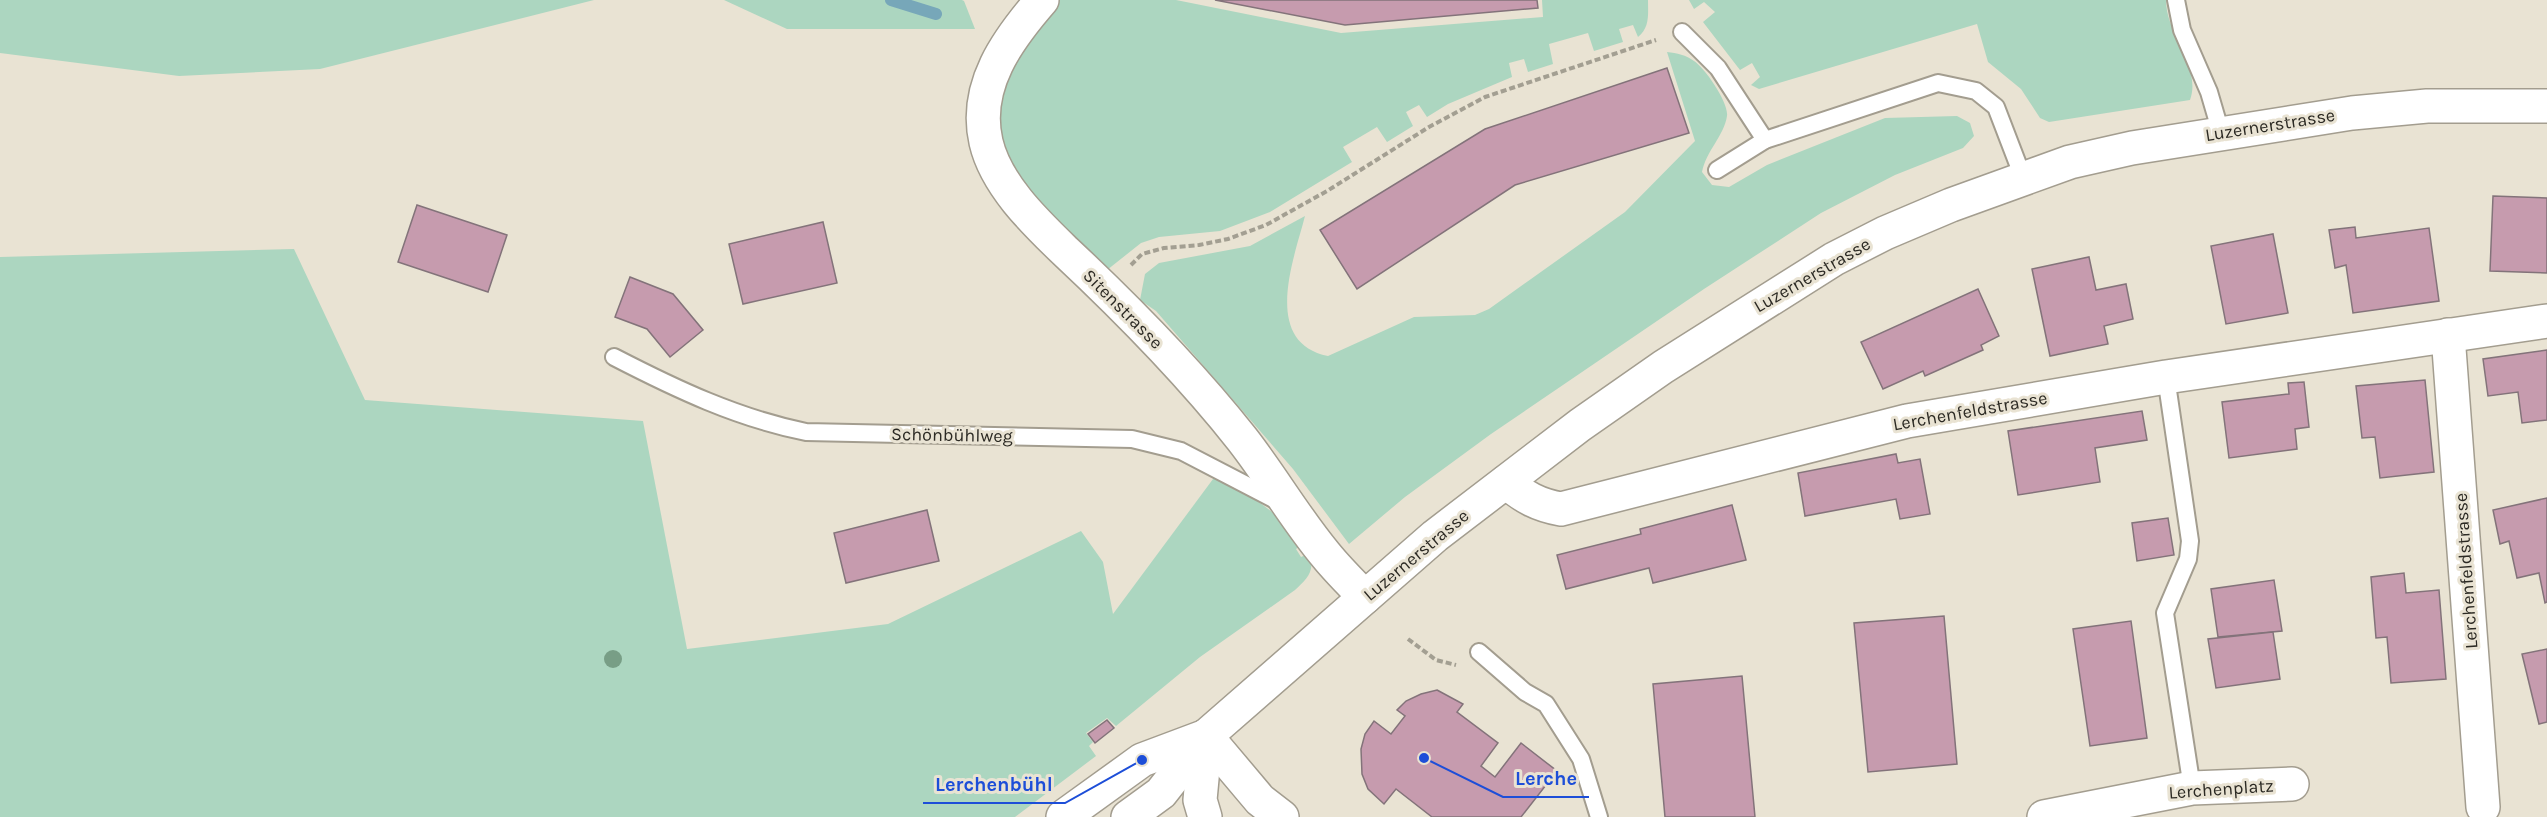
<svg xmlns="http://www.w3.org/2000/svg" width="2547" height="817" viewBox="0 0 2547 817" font-family="Karla,sans-serif">
<style>
.green{fill:#acd6c0}
.lines{fill:none;stroke-linecap:round;stroke-linejoin:round}
.stream{stroke:#77a7b9;stroke-width:12}
.building{fill:#c69bae;stroke:#83737a;stroke-width:1.5}
.lane-casing{stroke:#a39d8f;stroke-width:20}
.street-casing{stroke:#a39d8f;stroke-width:36}
.primary-casing{stroke:#a39d8f;stroke-width:36}
.path{stroke:#a39f92;stroke-width:4;stroke-dasharray:6 3;stroke-linecap:butt}
.lane{stroke:#fff;stroke-width:16}
.street{stroke:#fff;stroke-width:33}
.primary{stroke:#fff;stroke-width:33}
.tree{fill:#789e86}
.labels{text-anchor:middle;stroke-width:6;stroke-linejoin:round;paint-order:stroke}
.street-label{font-size:18px;fill:#2b2923;stroke:#e9e3d3}
.leader{fill:none;stroke:#1d4ed8;stroke-width:2}
.callout-dot{fill:#1d4ed8;stroke:#e9e3d3;stroke-width:2}
.callout-label{font-size:20px;text-anchor:middle;font-weight:bold;fill:#1d4ed8;stroke:#e9e3d3;stroke-width:6;stroke-linejoin:round;paint-order:stroke}
</style>
<rect width="100%" height="100%" fill="#e9e3d3"/>
<g class="green">
<path d="M0 0H594L320 69 179 76 0 53Z"/>
<path d="M724 0H962L964 1 975 29H787Z"/>
<path d="M1056 0H1176L1341 33 1543 17 1542 0H1648C1648 15 1650 27 1638 37L1633 25 1619 29 1623 42 1594 51 1588 33 1549 44 1553 64 1528 72 1524 59 1509 63 1512 77 1448 104 1427 117 1419 105 1406 112 1413 126 1387 142 1377 127 1343 147 1352 162 1270 212 1220 231 1159 237 1141 243 1102 274 1008 169 997 140V93L1016 51Z"/>
<path d="M1689 0H2166C2166 35 2202 67 2190 100L2049 122 2040 118 2021 89 1988 62 1977 24 1759 89 1751 85 1760 77 1752 63 1740 70 1703 22 1715 12 1704 2 1694 9Z"/>
<path d="M1667 52C1677 53 1686 55 1694 61 1705 68 1729 103 1727 116 1724 136 1706 151 1702 172L1712 185 1729 187 1767 165 1885 118 1957 116 1970 123 1974 136 1963 148 1895 175 1821 213 1704 289 1491 434 1405 497 1349 544 1293 469 1156 311 1140 300 1145 274 1159 263 1250 246 1305 216C1294 259 1261 342 1328 356L1414 317 1475 315 1489 309 1625 212 1695 141Z"/>
<path d="M294 249 365 400 643 421 687 649 888 624 1081 531 1103 562 1113 614 1216 475C1249 495 1280 512 1302 545L1296 549 1301 557 1308 554C1317 570 1306 580 1295 590L1200 657 1116 726 1107 718 1086 733 1093 742 1089 746 1096 756 1015 817H0V257Z"/>
</g>
<g class="lines">
<path class="stream" d="M891 0 936 14"/>
</g>
<g class="building">
<path d="M1215 0H1537L1538 8 1345 25Z"/>
<path d="M1667 68 1689 133 1515 185 1357 289 1320 230 1485 129Z"/>
<path d="M2493 196 2547 198V273L2490 271Z"/>
<path d="M417 205 507 235 488 292 398 262Z"/>
<path d="M823 222 837 283 743 304 729 244Z"/>
<path d="M2355 227 2356 238 2429 228 2439 301 2353 313 2346 265 2335 268 2329 230Z"/>
<path d="M2273 234 2288 313 2226 324 2211 246Z"/>
<path d="M2089 257 2096 290 2126 284 2133 319 2104 326 2108 344 2050 356 2032 269Z"/>
<path d="M630 277 673 294 703 330 670 357 647 329 615 317Z"/>
<path d="M1978 289 1999 336 1981 345 1983 350 1925 376 1923 371 1883 389 1861 342Z"/>
<path d="M2547 350V420L2522 423 2518 392 2488 396 2483 359Z"/>
<path d="M2425 380 2434 472 2380 478 2375 437 2362 438 2356 386Z"/>
<path d="M2304 382 2309 427 2295 429 2297 449 2229 458 2222 402 2289 394 2288 383Z"/>
<path d="M2142 411 2147 440 2095 448 2100 482 2018 495 2008 431Z"/>
<path d="M1896 454 1898 463 1920 459 1930 514 1900 519 1896 499 1805 516 1798 473Z"/>
<path d="M2547 498V602L2545 603 2539 573 2517 578 2509 541 2500 544 2493 510Z"/>
<path d="M1732 505 1746 560 1653 583 1649 568 1566 589 1557 555 1641 534 1640 529Z"/>
<path d="M927 510 939 561 846 583 834 533Z"/>
<path d="M2168 518 2174 555 2137 561 2132 523Z"/>
<path d="M2404 573 2406 593 2439 590 2446 679 2391 683 2387 637 2376 638 2371 577Z"/>
<path d="M2274 580 2282 631 2218 637 2211 589Z"/>
<path d="M1944 616 1957 764 1868 772 1854 623Z"/>
<path d="M2131 621 2147 738 2090 746 2073 629Z"/>
<path d="M2273 632 2280 679 2216 688 2208 639Z"/>
<path d="M2547 649V722L2539 724 2522 654Z"/>
<path d="M1742 676 1755 817H1665L1653 684Z"/>
<path d="M1437 690 1463 704 1457 712 1498 743 1481 766 1495 777 1521 743 1557 771 1521 817H1432L1396 789 1384 804 1368 789 1362 774 1361 749 1365 734 1374 721 1391 734 1405 716 1397 710 1406 701 1421 694Z"/>
<path d="M1107 720 1114 728 1095 743 1088 734Z"/>
</g>
<g class="lines">
<defs>
<g id="lane">
<path d="M2176 0 2182 30 2209 92 2221 133"/>
<path d="M1682 32 1718 68 1765 140"/>
<path d="M1717 170 1765 140 1938 83 1976 91 1996 107 2024 180"/>
<path d="M614 357C676 389 737 418 806 432L1132 439 1181 451 1281 503"/>
<path d="M2166 377 2190 541 2188 559 2165 613 2192 788"/>
<path d="M1479 652 1525 692 1546 704 1581 759 1599 817"/>
</g>
<g id="street">
<path d="M1042 0C1008 39 973 86 986 142 996 185 1035 222 1065 251 1128 310 1189 372 1242 439 1271 476 1295 518 1325 554 1337 569 1351 583 1365 597"/>
<path d="M2448 335 2483 807"/>
<path d="M1506 482C1524 497 1538 505 1561 509L1907 421 2166 377 2547 321"/>
<path d="M1206 736 1260 800 1282 817"/>
<path d="M1205 817 1200 800 1206 736"/>
<path d="M2044 817 2192 788 2292 784"/>
</g>
<g id="primary">
<path d="M1063 817 1142 760 1206 736"/>
<path d="M1128 817 1161 793 1206 736 1435 536 1580 425 1663 367 1834 259 1885 233 1951 205 2070 162 2132 148 2352 113 2427 106H2547"/>
</g>
</defs>
<use href="#lane" class="lane-casing"/>
<use href="#street" class="street-casing"/>
<use href="#primary" class="primary-casing"/>
<g class="path">
<path d="M1131 265 1142 254 1164 248 1199 245 1228 239 1266 225 1327 191 1429 127 1485 97 1656 40"/>
<path d="M1408 639 1436 660 1456 665"/>
</g>
<use href="#lane" class="lane"/>
<use href="#street" class="street"/>
<use href="#primary" class="primary"/>
</g>
<circle class="tree" cx="613" cy="659" r="9"/>
<g class="labels">
<g class="street-label">
<text transform="translate(2270 125) rotate(-9)" y="6">Luzernerstrasse</text>
<text transform="translate(1812 275) rotate(-30)" y="6">Luzernerstrasse</text>
<text transform="translate(1123 309) rotate(45)" y="6">Sitenstrasse</text>
<text transform="translate(1970 411) rotate(-10)" y="6">Lerchenfeldstrasse</text>
<text transform="translate(952 435) rotate(1)" y="6">Schönbühlweg</text>
<text transform="translate(1416 555) rotate(-40)" y="6">Luzernerstrasse</text>
<text transform="translate(2466 571) rotate(-94)" y="6">Lerchenfeldstrasse</text>
<text transform="translate(2221 789) rotate(-4)" y="6">Lerchenplatz</text>
</g>
</g>
<path class="leader" d="M1424 758L1503 797H1589M1142 760L1065 803H923"/>
<g class="callout-dot">
<circle cx="1424" cy="758" r="6"/>
<circle cx="1142" cy="760" r="6"/>
</g>
<g class="callout-label">
<text x="1546" y="785">Lerche</text>
<text x="994" y="791">Lerchenbühl</text>
</g>
</svg>
